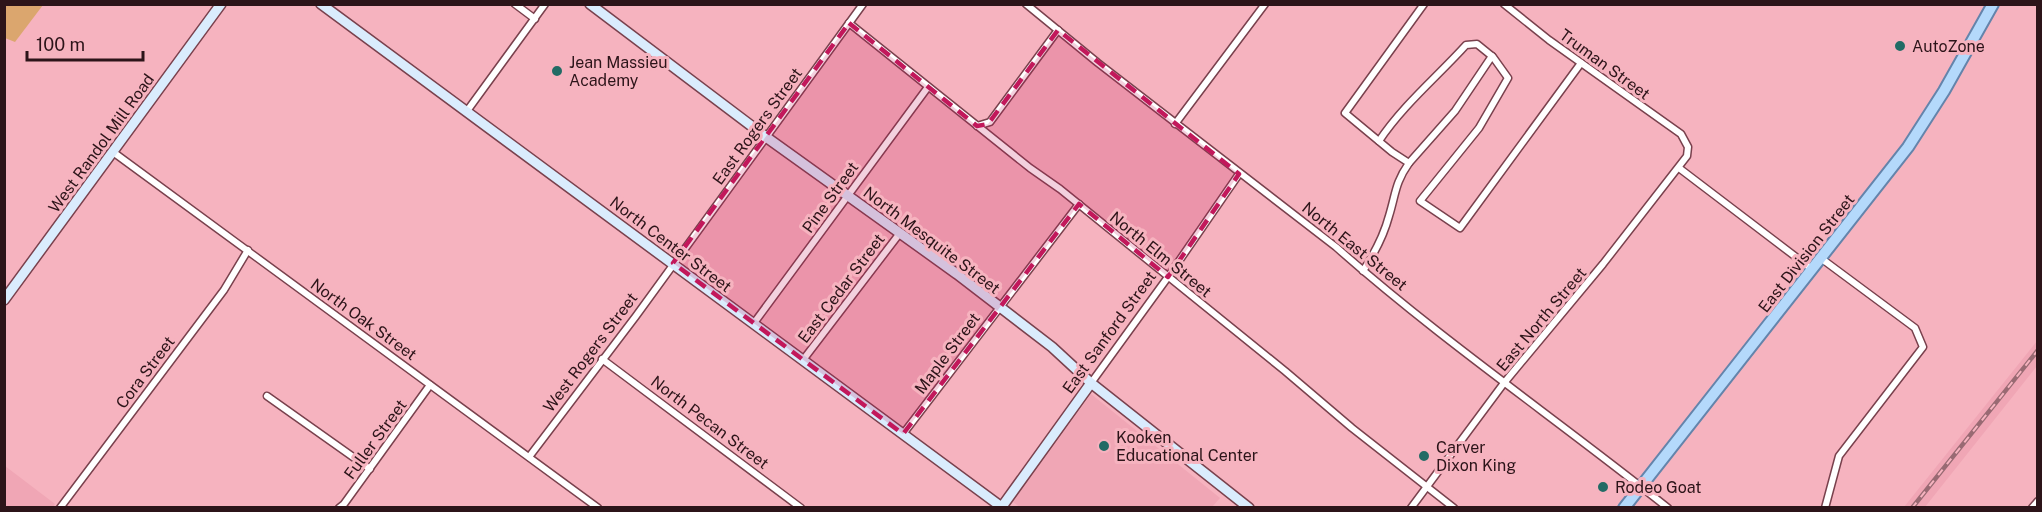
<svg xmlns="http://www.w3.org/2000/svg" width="2042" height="512" viewBox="0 0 2042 512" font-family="'Public Sans',sans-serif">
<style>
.built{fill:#f0a6b5}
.green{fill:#dba66e}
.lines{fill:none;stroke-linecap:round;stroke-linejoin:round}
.street-casing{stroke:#79414d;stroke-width:9}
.secondary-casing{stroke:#79414d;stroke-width:12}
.primary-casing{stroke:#6484ab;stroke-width:14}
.street{stroke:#fff;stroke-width:6}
.secondary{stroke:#daecfd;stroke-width:9}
.primary{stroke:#b4d9fb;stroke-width:10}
.rail-casing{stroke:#996a73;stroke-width:4.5}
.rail{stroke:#f6b3bf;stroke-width:2;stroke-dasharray:7;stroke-linecap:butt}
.marked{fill:#c2185b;fill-opacity:0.2;stroke:#c2185b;stroke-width:4.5;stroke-dasharray:12 8;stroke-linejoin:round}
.poi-dot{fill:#226b65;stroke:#f6b3bf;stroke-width:2}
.labels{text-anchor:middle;stroke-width:6;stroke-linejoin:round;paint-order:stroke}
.poi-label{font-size:16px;fill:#2c1419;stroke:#f6b3bf;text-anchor:start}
.street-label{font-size:16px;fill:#2c1419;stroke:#f6b3bf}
</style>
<rect width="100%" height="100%" fill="#f6b3bf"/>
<g class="built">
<path d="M2037 341V366L1925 507H1904Z"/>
<path d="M1091 394 1220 498 1212 507 1021 508 1013 502Z"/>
<path d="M5 466 55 504 53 507H5Z"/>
</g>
<path class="green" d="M4 5H43L15 42 5 38Z"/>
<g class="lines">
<defs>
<g id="street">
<path d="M515 4 535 19"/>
<path d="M1026 4 1098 63 1336 247C1441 340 1558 420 1668 508"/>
<path d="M849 23 1030 168 1060 189 1285 371 1352 428 1454 508"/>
<path d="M467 111 545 4"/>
<path d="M1175 124 1265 4"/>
<path d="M977 126 990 122 1058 30"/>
<path d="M1379 141C1403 105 1437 77 1466 45L1477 44 1493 57 1508 78 1479 128 1420 201 1460 228 1581 63"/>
<path d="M113 152 598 508"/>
<path d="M1409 163 1455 111 1492 56"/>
<path d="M1679 168 1813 270"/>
<path d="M1822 259 1915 328 1923 347 1839 456 1825 508"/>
<path d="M1363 271C1374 254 1384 235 1389 216 1396 193 1395 183 1409 163L1392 152 1345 113 1424 4"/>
<path d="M754 323 928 87"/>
<path d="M602 359 801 508"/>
<path d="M803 360 900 233"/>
<path d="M1091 383 1168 277 1239 174"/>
<path d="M267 396 370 469"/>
<path d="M903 434 1079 204"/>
<path d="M529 457 636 316 863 4"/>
<path d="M60 508 224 290 248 250"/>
<path d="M339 508 344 504 430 385"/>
<path d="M1411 508 1504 383 1603 264 1687 156 1688 147 1681 134 1549 40 1504 4"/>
<path d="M2032 508 2038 501"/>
</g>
<g id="secondary">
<path d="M321 4 1003 508"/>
<path d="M590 4 766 137 957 274 1052 347 1091 383 1249 508"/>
<path d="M4 300 221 4"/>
<path d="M1001 508 1091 383"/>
</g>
<path id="primary" d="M1624 508 1908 147 1944 91 1993 4"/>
</defs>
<use href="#street" class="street-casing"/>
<use href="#secondary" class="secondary-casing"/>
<use href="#primary" class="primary-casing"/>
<use href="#street" class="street"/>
<use href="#secondary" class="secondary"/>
<use href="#primary" class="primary"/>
<defs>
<path id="rail" d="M1912 508 2038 350"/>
</defs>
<use href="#rail" class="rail-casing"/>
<use href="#rail" class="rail"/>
</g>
<path class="marked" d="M849 23 977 126 988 124 1058 30 1239 174 1168 277 1079 204 903 434 673 263Z"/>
<g class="poi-dot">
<circle cx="1900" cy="46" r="6"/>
<circle cx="557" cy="71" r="6"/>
<circle cx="1104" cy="446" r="6"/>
<circle cx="1424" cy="456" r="6"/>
<circle cx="1603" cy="487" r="6"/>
</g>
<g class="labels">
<g class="poi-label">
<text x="1912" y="52">AutoZone</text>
<text x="569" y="68">Jean Massieu<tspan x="569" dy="18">Academy</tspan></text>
<text x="1116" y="443">Kooken<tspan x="1116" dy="18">Educational Center</tspan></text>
<text x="1436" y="453">Carver<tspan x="1436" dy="18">Dixon King</tspan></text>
<text x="1615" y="493">Rodeo Goat</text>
</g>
<g class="street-label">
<text transform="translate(1605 64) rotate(36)" y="6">Truman Street</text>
<text transform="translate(757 126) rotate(-54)" y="6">East Rogers Street</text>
<text transform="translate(101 143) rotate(-54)" y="6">West Randol Mill Road</text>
<text transform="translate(830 197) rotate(-54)" y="6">Pine Street</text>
<text transform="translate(932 240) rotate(37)" y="6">North Mesquite Street</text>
<text transform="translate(671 244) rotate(37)" y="6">North Center Street</text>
<text transform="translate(1355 246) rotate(39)" y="6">North East Street</text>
<text transform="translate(1806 253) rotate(-52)" y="6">East Division Street</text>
<text transform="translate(1161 254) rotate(39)" y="6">North Elm Street</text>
<text transform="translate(841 288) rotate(-53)" y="6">East Cedar Street</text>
<text transform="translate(364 319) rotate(36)" y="6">North Oak Street</text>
<text transform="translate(1541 319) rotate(-50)" y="6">East North Street</text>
<text transform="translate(1109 332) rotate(-54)" y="6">East Sanford Street</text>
<text transform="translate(590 352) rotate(-53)" y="6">West Rogers Street</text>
<text transform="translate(947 353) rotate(-53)" y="6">Maple Street</text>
<text transform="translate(145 372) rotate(-53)" y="6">Cora Street</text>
<text transform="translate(710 422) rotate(37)" y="6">North Pecan Street</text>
<text transform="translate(375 439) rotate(-54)" y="6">Fuller Street</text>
</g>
</g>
<rect width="2042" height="512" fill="none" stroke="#2c1419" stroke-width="12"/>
<path d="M27 51v9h116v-9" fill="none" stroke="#2c1419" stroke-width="3"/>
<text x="36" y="51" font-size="18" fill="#2c1419" stroke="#f6b3bf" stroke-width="4.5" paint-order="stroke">100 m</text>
</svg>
